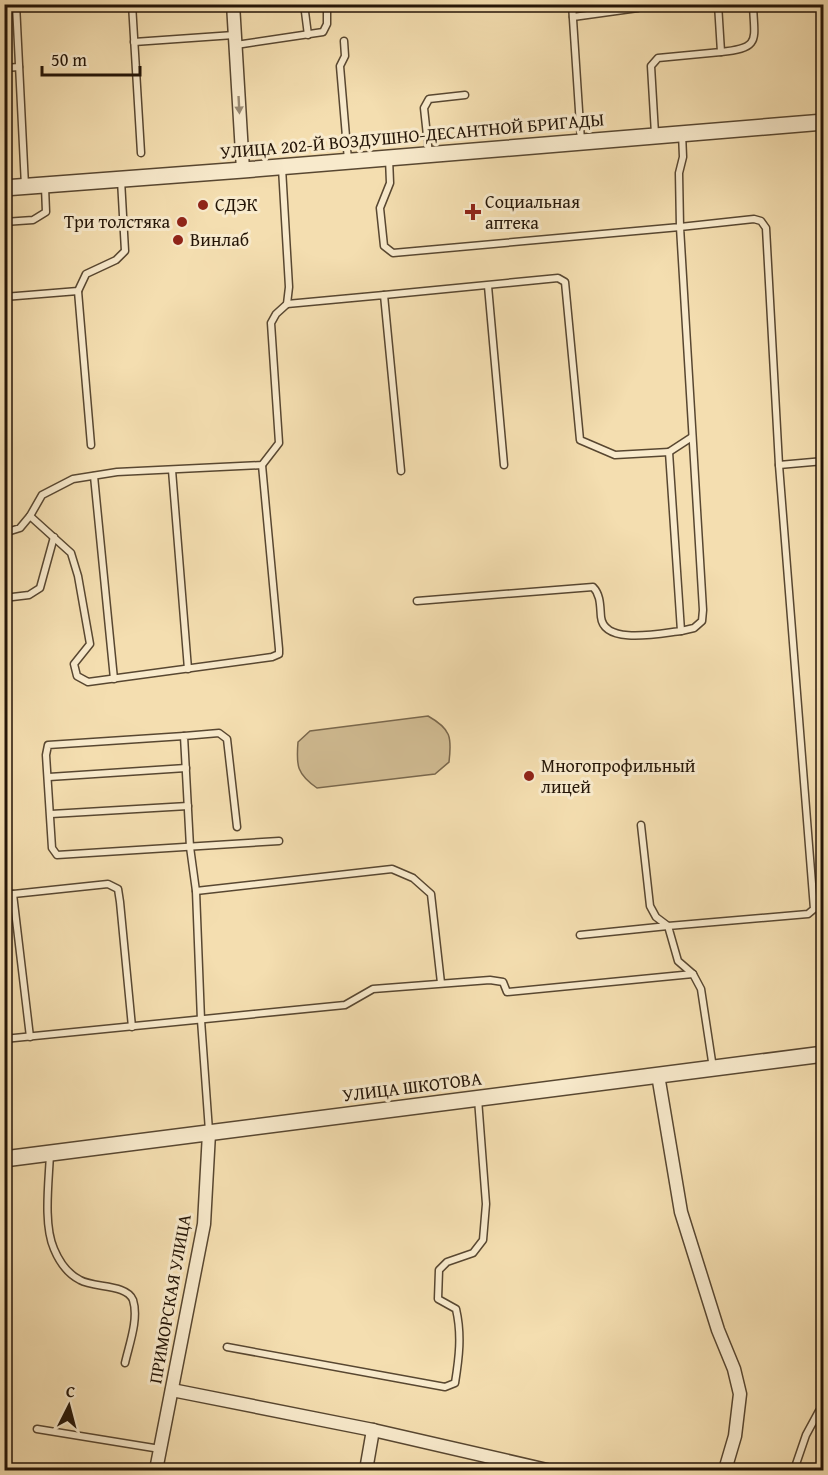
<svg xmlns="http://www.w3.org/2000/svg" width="828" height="1475" viewBox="0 0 828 1475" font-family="'Gentium Book Plus',serif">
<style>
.green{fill:#d1bc93;stroke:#7a684d;stroke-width:1.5}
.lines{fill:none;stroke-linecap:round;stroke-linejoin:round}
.service-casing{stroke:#584731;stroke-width:9}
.minor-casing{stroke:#584731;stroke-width:15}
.tertiary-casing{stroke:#584731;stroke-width:18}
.service{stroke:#f8eacc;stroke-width:6}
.minor{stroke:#f8eacc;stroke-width:12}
.tertiary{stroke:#f8eacc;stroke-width:15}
.oneway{fill:#998a73}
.poi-dot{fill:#8f2418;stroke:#f8eacc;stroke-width:2}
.labels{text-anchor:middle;stroke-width:6;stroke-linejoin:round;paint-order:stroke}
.street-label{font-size:18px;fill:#241507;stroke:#f8eacc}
.poi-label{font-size:18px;fill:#241507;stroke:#f8eacc;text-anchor:start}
</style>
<rect width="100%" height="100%" fill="#f4deb0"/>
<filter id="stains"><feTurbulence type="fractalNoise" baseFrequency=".00333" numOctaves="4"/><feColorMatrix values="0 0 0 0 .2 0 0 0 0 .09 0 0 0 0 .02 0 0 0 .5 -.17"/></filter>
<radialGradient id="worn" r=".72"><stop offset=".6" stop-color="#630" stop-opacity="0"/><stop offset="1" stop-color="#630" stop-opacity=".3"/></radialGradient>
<path class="green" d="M428 716C451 729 452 737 449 762L435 774 317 788C297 774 296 766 298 742L310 731Z"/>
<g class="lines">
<defs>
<g id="service">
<path d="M16 4 25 186"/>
<path d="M132 4 141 153"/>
<path d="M304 4 308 35"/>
<path d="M572 4 581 141"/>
<path d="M573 17 638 8 642 4"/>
<path d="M344 41 345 56 340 66 348 160"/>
<path d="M134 42 234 35"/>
<path d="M236 45 323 32 327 24V4"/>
<path d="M721 52C762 48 754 40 753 4"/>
<path d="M4 68 19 67"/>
<path d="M655 134 651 66 658 58 721 52 718 4"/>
<path d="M429 154 424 108 429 99 465 95"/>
<path d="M389 158 390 183 380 208 384 246 393 253 680 227 679 173 683 157 682 133"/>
<path d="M4 222 33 220 46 212 45 187"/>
<path d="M488 286 504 465"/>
<path d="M78 291 91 445"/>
<path d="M384 295 558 278 565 282 580 440 615 455 669 452 681 631C662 633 604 646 601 617 600 607 601 595 593 587L417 601"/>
<path d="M4 297 78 291 86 274 116 260 125 251 121 180"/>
<path d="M287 304 384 295 401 471"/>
<path d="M669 452 692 437"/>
<path d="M172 470 188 669"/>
<path d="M94 476 114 679"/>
<path d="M30 516 71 553 78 576 90 644 74 664 77 676 88 682 272 657 279 654V649L262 465"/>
<path d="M4 533 20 528 30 516 42 495 73 479 117 472 262 465 279 443 271 323 276 314 287 304 289 287 282 168"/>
<path d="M4 598 29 595 40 588 54 537"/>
<path d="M681 631 694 628 702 621 703 610 680 227 754 219 761 221 766 228 779 465 824 461"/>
<path d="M184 736 48 745 46 755 52 848 57 855 279 841"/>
<path d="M49 777 186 768"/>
<path d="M4 782V791"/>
<path d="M51 814 188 806"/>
<path d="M196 891 392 869 413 878 431 894 441 983"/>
<path d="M13 894 30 1037"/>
<path d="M4 895 108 884 118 889 120 902 132 1027"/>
<path d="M580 935 668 926 656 917 650 906 641 825"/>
<path d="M4 1039 345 1005 373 989 490 980 503 982 507 992 693 974"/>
<path d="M713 1068 701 989 693 974 678 961 668 926 808 914 814 909 779 465"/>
<path d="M209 1131 201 1020 196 891 190 847 184 736 219 733 227 739 237 827"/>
<path d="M50 1153C49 1181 43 1224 54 1249 59 1261 68 1274 80 1280 94 1288 127 1284 133 1300 139 1319 129 1345 125 1363"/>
<path d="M227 1347 445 1387 455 1383C459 1358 462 1335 456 1309L438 1299 439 1270 447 1262 473 1253 483 1240 486 1204 478 1099"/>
<path d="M37 1429 160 1449"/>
<path d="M794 1470 806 1435 819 1411 824 1410"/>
</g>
<g id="minor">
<path d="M233 4 243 170"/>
<path d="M658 1075 681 1212 718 1330 734 1369 740 1394 735 1436 725 1470"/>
<path d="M172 1390 373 1430 547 1470"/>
<path d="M156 1470 204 1224 209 1133"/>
<path d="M366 1470 373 1430"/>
</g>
<g id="tertiary">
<path d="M4 188 243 170 824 122"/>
<path d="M4 1159 824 1054"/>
</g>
</defs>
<use href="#service" class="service-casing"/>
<use href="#minor" class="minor-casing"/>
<use href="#tertiary" class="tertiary-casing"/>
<use href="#service" class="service"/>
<use href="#minor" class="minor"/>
<use href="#tertiary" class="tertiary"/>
</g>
<defs><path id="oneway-solid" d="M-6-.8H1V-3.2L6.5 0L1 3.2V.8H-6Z" transform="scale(1.5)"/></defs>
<use class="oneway" href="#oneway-solid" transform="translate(239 105) rotate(87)"/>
<g class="poi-dot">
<circle cx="203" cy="205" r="6"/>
<path d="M470 203h6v6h6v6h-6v6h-6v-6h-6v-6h6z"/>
<circle cx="182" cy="222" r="6"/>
<circle cx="178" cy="240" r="6"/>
<circle cx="529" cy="776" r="6"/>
</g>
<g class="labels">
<g class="street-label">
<text transform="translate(412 136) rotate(-5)" y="6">УЛИЦА 202-Й ВОЗДУШНО-ДЕСАНТНОЙ БРИГАДЫ</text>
<text transform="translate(412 1087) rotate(-7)" y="6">УЛИЦА ШКОТОВА</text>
<text transform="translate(170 1299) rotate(-80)" y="6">ПРИМОРСКАЯ УЛИЦА</text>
</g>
<g class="poi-label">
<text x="485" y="208">Социальная<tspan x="485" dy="21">аптека</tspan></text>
<text x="215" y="211">СДЭК</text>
<text x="170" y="228" text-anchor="end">Три толстяка</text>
<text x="190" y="246">Винлаб</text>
<text x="541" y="772">Многопрофильный<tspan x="541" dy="21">лицей</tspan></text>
</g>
</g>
<rect width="828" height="1475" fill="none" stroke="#f4deb0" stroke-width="24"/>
<rect x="6" y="6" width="816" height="1463" fill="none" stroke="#241507" stroke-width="3"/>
<rect x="12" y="12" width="804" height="1451" fill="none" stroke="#241507" stroke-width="1.5"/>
<g transform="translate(69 1406) rotate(6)" stroke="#f8eacc" stroke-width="4.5" paint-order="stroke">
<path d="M0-4.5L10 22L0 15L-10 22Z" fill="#241507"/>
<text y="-9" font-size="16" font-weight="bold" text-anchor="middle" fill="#241507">С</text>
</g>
<path d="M42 66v9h98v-9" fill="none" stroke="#241507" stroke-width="3"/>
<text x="51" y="66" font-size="18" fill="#241507" stroke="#f8eacc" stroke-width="4.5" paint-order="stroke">50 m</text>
<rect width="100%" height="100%" filter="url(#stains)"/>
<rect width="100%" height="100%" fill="url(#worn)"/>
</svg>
